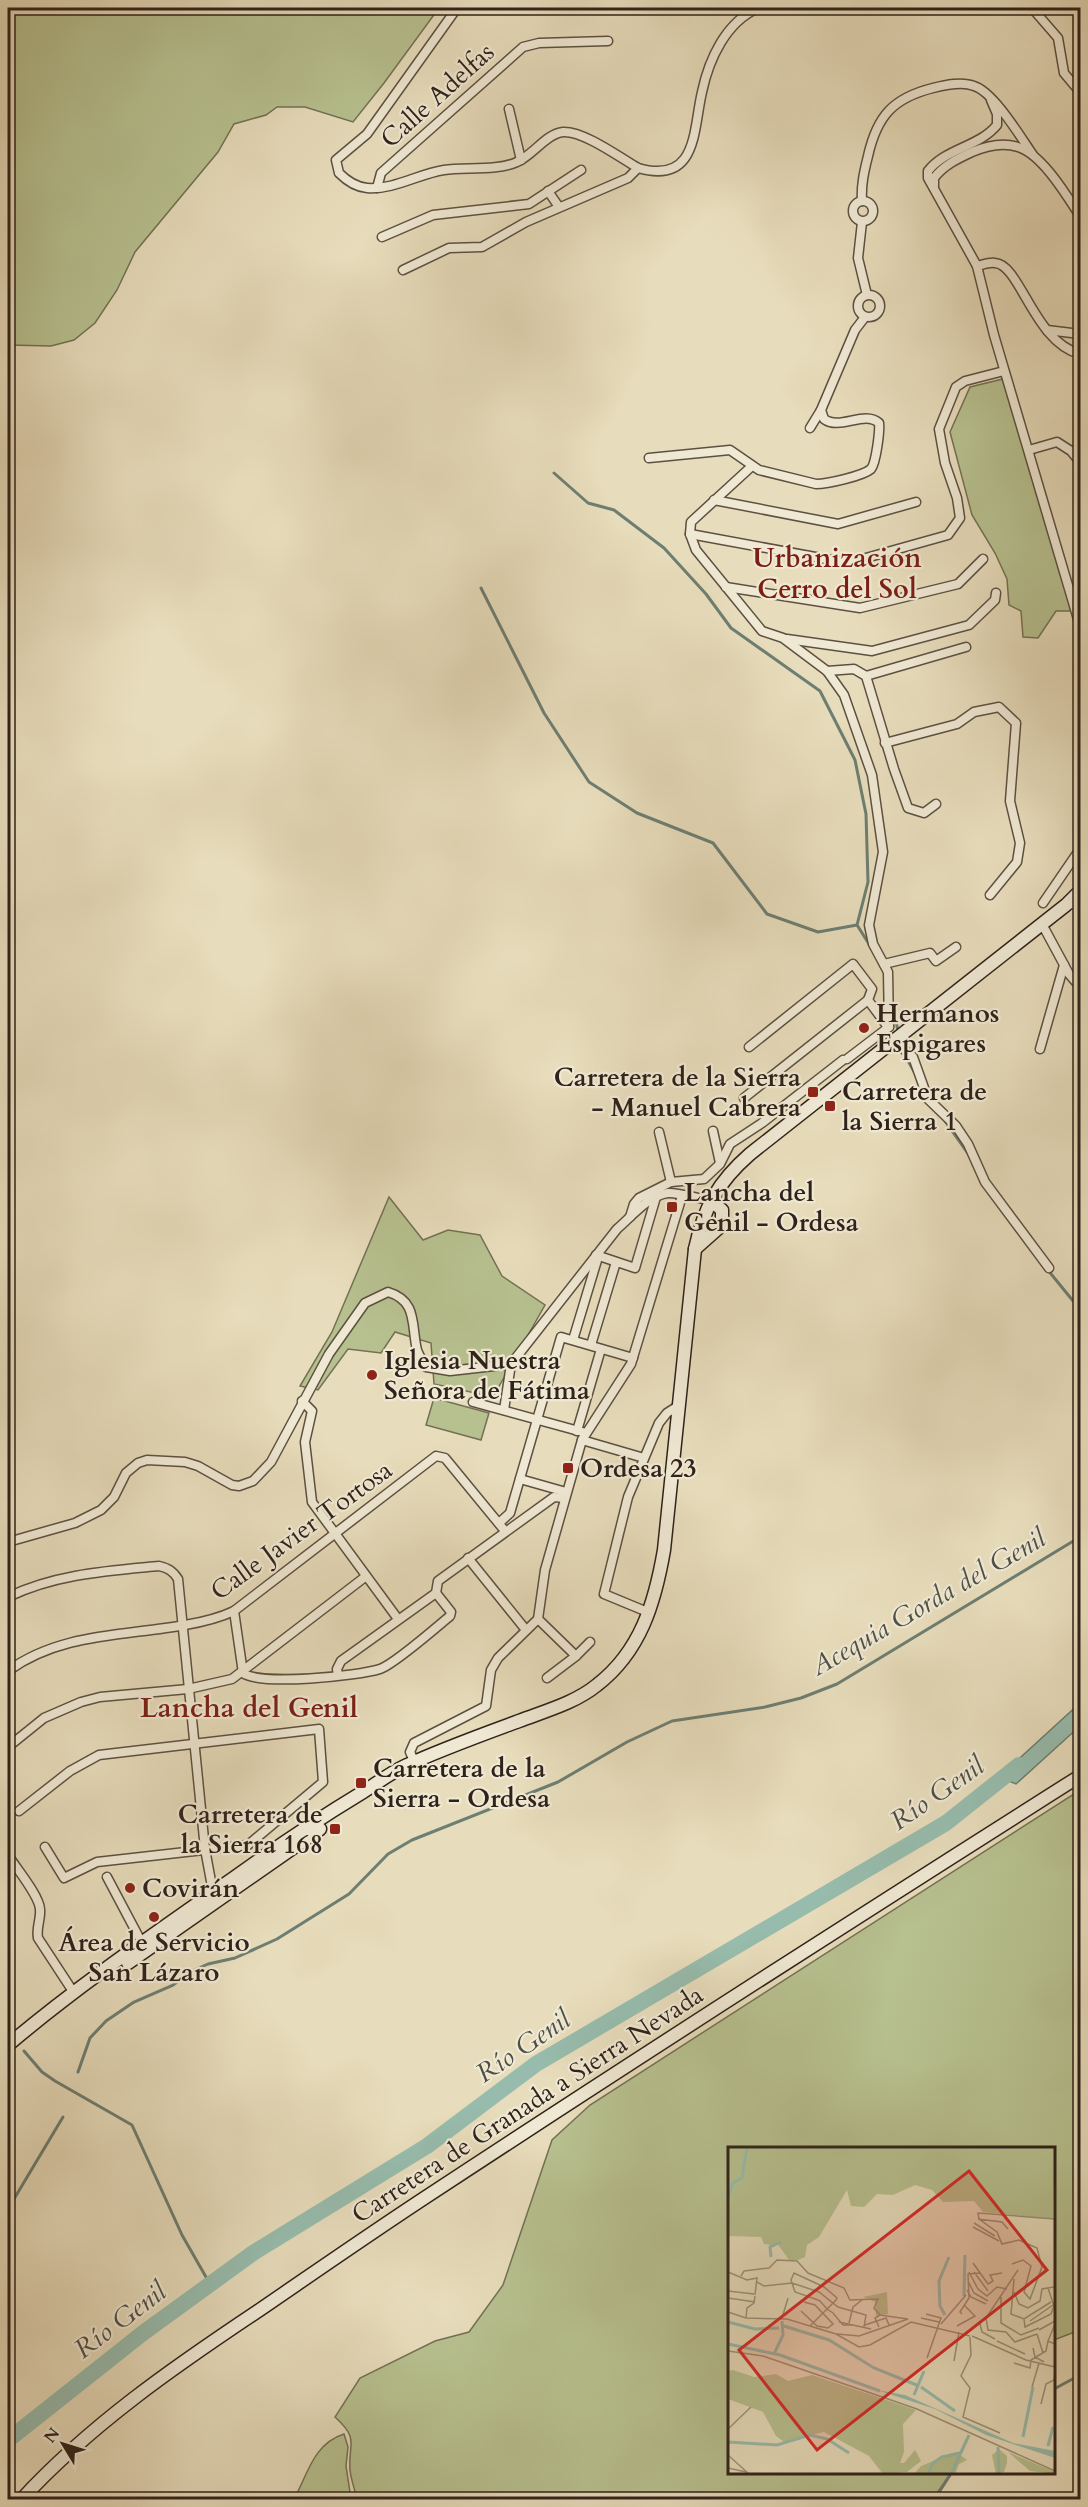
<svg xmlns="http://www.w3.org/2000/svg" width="1088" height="2507" viewBox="0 0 1088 2507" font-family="Cardo,serif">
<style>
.green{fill:#b7c08f;stroke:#737154;stroke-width:1.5}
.water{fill:#97bcad;stroke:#6d7e72;stroke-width:1.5}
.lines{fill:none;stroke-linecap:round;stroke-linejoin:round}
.stream{stroke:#6d7e72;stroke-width:3}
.river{stroke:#97bcad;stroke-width:16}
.street-casing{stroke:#5d5042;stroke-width:11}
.secondary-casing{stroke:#2f221a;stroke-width:15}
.street{stroke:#efe8d3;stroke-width:8}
.secondary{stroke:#efe8d3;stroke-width:12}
.poi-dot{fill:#8f2418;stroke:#efe8d3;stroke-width:2}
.labels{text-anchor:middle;stroke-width:4.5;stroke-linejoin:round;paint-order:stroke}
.street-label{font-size:26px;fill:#2f221a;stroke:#efe8d3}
.poi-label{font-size:26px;font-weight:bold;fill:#2f221a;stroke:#efe8d3;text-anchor:start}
.neighbourhood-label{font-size:27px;font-weight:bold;fill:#7a1f14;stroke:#efe8d3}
.water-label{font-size:27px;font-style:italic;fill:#4e5046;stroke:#efe8d3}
.quarter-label{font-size:28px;font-weight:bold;fill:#7a1f14;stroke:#efe8d3}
.inset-river{fill:none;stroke:#97bcad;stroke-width:3}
.inset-road{fill:none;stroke:#9d927b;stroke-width:1.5}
.view{fill:#d62828;fill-opacity:0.15;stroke:#d62828;stroke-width:3}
.inset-edge{fill:none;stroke:#2f221a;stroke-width:3}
</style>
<rect width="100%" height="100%" fill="#e7dcbb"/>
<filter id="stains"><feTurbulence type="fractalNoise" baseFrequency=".00333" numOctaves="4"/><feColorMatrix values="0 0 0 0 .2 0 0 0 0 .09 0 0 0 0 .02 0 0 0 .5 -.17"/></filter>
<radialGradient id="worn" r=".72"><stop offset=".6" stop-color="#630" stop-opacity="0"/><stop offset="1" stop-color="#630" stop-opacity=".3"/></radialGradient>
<g class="green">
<path d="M8 8H439L384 83 353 122 305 107H277L266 115 234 124 218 152 135 252 117 290 95 323 74 340 51 346 8 345Z"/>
<path d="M1003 379 1074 611H1056L1038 638 1023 637 1021 611 1009 605 1007 579 995 553 972 515 950 432 970 387Z"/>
<path d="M389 1197 423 1240 448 1230 480 1235 502 1276 545 1305 493 1397 434 1384 431 1343 395 1332 381 1353 348 1349 318 1390 300 1386 332 1332Z"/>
<path d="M434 1398 489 1413 481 1440 426 1425Z"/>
<path d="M1080 1790V2330L1054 2340V2148H730V2472L951 2473 933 2499H357C355 2490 351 2480 350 2470 348 2442 360 2440 335 2417L360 2378 435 2341 469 2332 503 2285 552 2140 590 2105Z"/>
<path d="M344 2434 348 2447 346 2466 351 2499H294C308 2474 313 2444 344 2434Z"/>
</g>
<path class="water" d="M1080 1703V1726L1016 1784 999 1777Z"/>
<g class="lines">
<g class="stream">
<path d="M554 473 588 503 614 510 664 548 706 594 731 628 820 691 855 760 866 814 868 882 857 925 869 944"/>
<path d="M481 588 544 713 589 782 637 813 713 843 767 914 818 932 857 925"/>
<path d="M892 1002 898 1031"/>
<path d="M903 1052 916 1075"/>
<path d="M945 1121 969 1155"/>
<path d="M1047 1269 1078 1307"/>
<path d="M24 2051 42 2072 55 2081 132 2125 182 2235 210 2284"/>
<path d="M78 2072 90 2038 106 2021 134 2002 173 1985 192 1971 208 1964 235 1958 277 1939 349 1894 388 1854 412 1840 558 1782 627 1742 672 1721 765 1707 801 1698 837 1684 1080 1537"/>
<path d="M8 2209 63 2117"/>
<path d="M1054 2389 1080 2375"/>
<path d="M934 2500 952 2472"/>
</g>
<path class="river" d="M8 2440 143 2333 253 2253 427 2146 536 2064 946 1823 1019 1765"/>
<defs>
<g id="street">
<path d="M457 8 367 134 336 160 339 173C347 181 356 187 367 188 394 190 418 174 444 170 465 167 498 171 517 162 533 155 546 134 563 132 584 131 619 157 638 168 698 185 693 130 702 92 709 59 726 22 758 8"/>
<path d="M1032 8 1058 38 1064 73 1080 92"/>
<path d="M991 100 997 114V125C979 147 946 148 928 171V178L977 266 994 335 1080 626"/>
<path d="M509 109 521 160"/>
<path d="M934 186V178C944 165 957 159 972 152 986 146 1003 142 1018 147 1042 154 1067 196 1080 216"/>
<path d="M377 188 381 173 523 47 539 43 608 41"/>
<path d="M548 191 559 207"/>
<circle cx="863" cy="211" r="10"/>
<path d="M862 201C861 185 864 172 868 156 877 116 893 98 933 88 945 85 962 81 974 86 994 92 1021 138 1033 155"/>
<path d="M862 222 858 258 867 295"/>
<path d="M382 237 433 215 529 204 581 170"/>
<path d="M977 266C982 265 989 262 995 263 1020 264 1034 342 1080 354"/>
<path d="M403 270 449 248 482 247 526 222 628 178 638 168"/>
<circle cx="869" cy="306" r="11"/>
<path d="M1047 330 1080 334"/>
<path d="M810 428 821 410"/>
<path d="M1029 450 1057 442 1071 451 1080 462"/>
<path d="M649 458 730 450 759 470 816 484C827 484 863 476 871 469 876 463 880 431 879 423 864 410 840 431 824 419L821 410 855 330 865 317"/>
<path d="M752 466 691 522 690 534 696 550 762 631 783 638 827 671 844 695 872 775 883 852 869 925 873 944 888 972 889 1027"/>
<path d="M714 500 838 524 916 502"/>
<path d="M690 534 848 563 948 535 960 518 957 498 945 463 939 429 956 387 965 381 1004 371"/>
<path d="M726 587 860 608 958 584 983 559"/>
<path d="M787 639 872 651 969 625 995 600 996 593"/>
<path d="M827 671 854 669 866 676 894 769 908 808 924 813 936 804"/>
<path d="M866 676 966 647"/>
<path d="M885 743 957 724 974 712 999 707 1016 723 1010 801 1020 843 1017 862 990 895"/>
<path d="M1043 903 1080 849"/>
<path d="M1066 905 1080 903"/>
<path d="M1042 924 1069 974 1080 987"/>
<path d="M884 964 930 953 936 961 956 947"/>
<path d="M892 1039 913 1057 928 1099 956 1126 968 1144 985 1182 1049 1268"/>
<path d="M749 1047 853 964 872 989 868 1000 888 1027"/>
<path d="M1040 1049 1064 965"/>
<path d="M847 1059 889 1027"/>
<path d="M744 1098 868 1000"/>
<path d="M713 1131 720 1163"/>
<path d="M659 1132 671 1182"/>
<path d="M630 1217 634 1204 639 1198 671 1182 704 1179 720 1164 730 1144 762 1123 843 1060"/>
<path d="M596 1255 635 1268 656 1197"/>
<path d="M573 1340 598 1257"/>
<path d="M591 1345 616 1262"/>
<path d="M302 1401 312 1411 305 1442 312 1502 398 1619"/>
<path d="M473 1402 586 1433"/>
<path d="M504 1410 511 1364"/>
<path d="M577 1431 601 1349"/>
<path d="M582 1440 644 1458"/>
<path d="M520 1479 566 1492"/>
<path d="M499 1523 510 1513 561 1337 633 1358"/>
<path d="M8 1542 75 1523 101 1510 114 1497 126 1473 138 1463 147 1460 185 1462 198 1466 232 1485 239 1486 253 1481 271 1462 329 1354 365 1303 388 1292C418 1301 411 1325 417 1350 419 1356 423 1361 426 1367L450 1371 511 1364 617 1229C631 1217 649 1195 668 1193 676 1192 700 1199 710 1200"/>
<path d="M468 1558 526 1630"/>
<path d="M8 1597C56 1574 107 1571 159 1566 168 1568 173 1571 178 1579L205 1849 213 1892"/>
<path d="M234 1611 243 1673"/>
<path d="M650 1613 604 1594 628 1497 659 1423 667 1413 678 1406"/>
<path d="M538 1619 576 1656"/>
<path d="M8 1671C60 1633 124 1636 185 1625 203 1622 217 1619 234 1611L436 1456 445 1458 505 1531"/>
<path d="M243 1673C261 1686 358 1676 380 1669 393 1665 437 1627 450 1616L451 1612 436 1593"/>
<path d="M338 1675 337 1669 341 1661 436 1593 438 1581 554 1497 564 1498"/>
<path d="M547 1678 576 1656 590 1642"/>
<path d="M8 1747 44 1718 81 1702 100 1697 188 1689 232 1679 365 1577"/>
<path d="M415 1763 410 1752 414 1743 486 1706 491 1670 498 1658 538 1619 545 1570 582 1440 631 1364 682 1196"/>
<path d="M19 1811 70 1771 99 1755 319 1729 323 1782 248 1845 97 1862 64 1878 45 1847"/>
<path d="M8 1855C16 1868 39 1895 40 1909 41 1919 36 1928 38 1938L74 1993"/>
<path d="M107 1877 142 1943"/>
<path d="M8 2032 13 2040"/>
</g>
<g id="secondary">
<path d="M695 1249 722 1225V1210L710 1200"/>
<path d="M128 1963 320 1829"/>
<path d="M8 2045C80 1984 160 1930 238 1875 278 1846 320 1818 363 1792 376 1784 390 1773 405 1766 442 1749 481 1735 519 1721 545 1711 575 1703 597 1685 641 1651 655 1602 664 1550L695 1249C704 1207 718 1182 750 1154L1066 905 1080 891"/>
<path d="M21 2500C90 2425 174 2367 258 2311 315 2272 371 2233 429 2195 645 2053 862 1914 1080 1776"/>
</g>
</defs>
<use href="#street" class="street-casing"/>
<use href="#secondary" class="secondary-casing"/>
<use href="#street" class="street"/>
<use href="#secondary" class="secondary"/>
</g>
<g class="poi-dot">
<circle cx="864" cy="1028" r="6"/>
<rect x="807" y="1086" width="12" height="12" rx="3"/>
<rect x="824" y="1100" width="12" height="12" rx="3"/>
<rect x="666" y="1201" width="12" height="12" rx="3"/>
<circle cx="372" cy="1375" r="6"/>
<rect x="562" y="1462" width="12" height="12" rx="3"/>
<rect x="355" y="1777" width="12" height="12" rx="3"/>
<rect x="329" y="1823" width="12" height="12" rx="3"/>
<circle cx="130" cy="1888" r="6"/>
<circle cx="154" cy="1917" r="6"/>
</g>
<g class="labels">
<g class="street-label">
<text transform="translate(437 95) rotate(-42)" y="9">Calle Adelfas</text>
<text transform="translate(301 1530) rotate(-36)" y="9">Calle Javier Tortosa</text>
<text transform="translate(527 2104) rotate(-33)" y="9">Carretera de Granada a Sierra Nevada</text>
</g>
<g class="poi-label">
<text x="876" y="1022">Hermanos<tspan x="876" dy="30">Espigares</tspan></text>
<text x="801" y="1086" text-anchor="end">Carretera de la Sierra<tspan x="801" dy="30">- Manuel Cabrera</tspan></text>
<text x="842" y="1100">Carretera de<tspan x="842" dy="30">la Sierra 1</tspan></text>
<text x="684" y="1201">Lancha del<tspan x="684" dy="30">Genil - Ordesa</tspan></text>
<text x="384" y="1369">Iglesia Nuestra<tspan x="384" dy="30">Señora de Fátima</tspan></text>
<text x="580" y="1477">Ordesa 23</text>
<text x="373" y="1777">Carretera de la<tspan x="373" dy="30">Sierra - Ordesa</tspan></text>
<text x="323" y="1823" text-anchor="end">Carretera de<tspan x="323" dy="30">la Sierra 168</tspan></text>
<text x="142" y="1897">Covirán</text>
<text x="154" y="1951" text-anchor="middle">Área de Servicio<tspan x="154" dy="30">San Lázaro</tspan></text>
</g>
<g class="neighbourhood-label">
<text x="837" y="567">Urbanización<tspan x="837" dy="31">Cerro del Sol</tspan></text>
</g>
<g class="water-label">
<text transform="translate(928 1602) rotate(-30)" y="9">Acequia Gorda del Genil</text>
<text transform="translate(937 1793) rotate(-35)" y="9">Río Genil</text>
<text transform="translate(523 2046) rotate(-34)" y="9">Río Genil</text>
<text transform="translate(120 2320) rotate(-37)" y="9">Río Genil</text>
</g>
<g class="quarter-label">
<text x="249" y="1717">Lancha del Genil</text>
</g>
</g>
<g transform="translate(728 2147)">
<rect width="327" height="327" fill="#e7dcbb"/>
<path d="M327 0 325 72 255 65 246 54 215 55 204 43 187 38 165 48 149 47 136 60 123 59 119 43 91 90 79 98 77 110 70 113H61L49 96 44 98 36 97 33 90 0 89V1ZM159 145 160 167 148 169 147 155 135 150ZM5 223 26 230 48 227 60 234 84 228 188 263 175 277 176 305 172 316H176L187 303 193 314 179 325 155 327 141 309 96 285 56 295 48 289 35 265 0 252V224ZM271 302 279 309V316L276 325 268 327 264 308ZM228 305 239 313 231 317 227 327H186L193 319ZM280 305 327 325V327L302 324Z" fill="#b7c08f"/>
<path d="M149 243 177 248 285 296 327 304V311L258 288 207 262Z" fill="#97bcad"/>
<path class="inset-river" d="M0 50 5 36 14 31 19 0M43 110 42 100 53 95M236 149 237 108M217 168 212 159 211 134 221 110M0 175 27 182 51 181M56 179 101 193 146 221 191 239M0 197 52 208 152 244M46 207 55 188 54 174M193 240 227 264M186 248 196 224M295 290 305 240M0 295 49 298 82 288 99 292 121 306M320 299 325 280M270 300 271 327M200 327 205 316 214 310 232 306M223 327 241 288"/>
<path class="inset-road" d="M250 72 274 75 280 82M246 76 267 89M245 80 271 94M245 116 260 137 265 134 262 128 274 126M284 117 295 113 303 119 296 145 302 152 314 120 309 101 291 93 274 97 269 85 251 72 250 66 327 72M0 125 19 133 29 131 27 148M241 125 250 142 259 149 269 140 279 142M246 125 260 144M13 129 16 124 41 121 49 113 69 114 80 126 116 141 122 153 150 152 146 161 152 168M286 132 283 167 296 172 323 155M240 134 246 146 260 154M29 135 36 139 64 136M64 136 91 145 110 160 138 168 136 180M239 143 243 150 258 157M0 144 26 147M286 145 291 157 300 161 312 154 314 142 326 140M273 150V176L293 188 311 181M0 151 27 155M73 164 89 179 100 181 105 177 87 158 76 155M0 165 18 171 59 172 108 187 131 200 142 198 183 175 242 189M198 167 213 171 199 211M234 167 232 165 241 151 240 127 252 126M18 171 19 161 26 156 27 149M54 171 60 151M193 171 211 175M258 171 260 183 278 185 287 195 309 187M296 172 297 180 323 167 326 159 320 141M302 174 325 158M111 175 143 182M121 176 125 160 134 153M213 177 238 148M252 177 254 185 267 192M137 178 158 171 161 178M82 179 108 153 109 151 96 140 66 126 63 133 67 145 90 153 92 154 99 162 105 166 115 178H126M229 179 247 169 236 158M151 180 147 171 152 168 180 172M311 183 327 174M109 187 131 189 180 172M237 187 258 171 290 123M309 187 315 206M244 189 298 213 327 220M242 190 243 208 233 229 242 241 235 270 272 286M269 194 297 207M320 194 327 177M305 201 307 210 316 215M0 204 35 209 189 262 327 324M226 214 231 185M286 216 302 221 303 213 318 204 320 194 327 197M304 240 311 216M313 257 318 237 326 233 327 227M0 282 23 260M0 308 21 327M0 321 18 325"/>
<path class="view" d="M241 24 319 123 89 303 11 203Z"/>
<rect width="327" height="327" class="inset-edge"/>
</g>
<rect width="1088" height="2507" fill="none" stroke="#e7dcbb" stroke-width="30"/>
<rect x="9" y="9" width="1070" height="2489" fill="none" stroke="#2f221a" stroke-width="3"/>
<rect x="15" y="15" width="1058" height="2477" fill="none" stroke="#2f221a" stroke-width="1.5"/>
<g transform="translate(63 2444) rotate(308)" stroke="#efe8d3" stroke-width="4.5" paint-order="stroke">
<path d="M0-4.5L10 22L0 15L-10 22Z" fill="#2f221a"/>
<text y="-9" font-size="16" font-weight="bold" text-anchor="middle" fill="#2f221a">N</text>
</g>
<rect width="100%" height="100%" filter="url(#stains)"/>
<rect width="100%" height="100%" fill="url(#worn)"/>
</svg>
